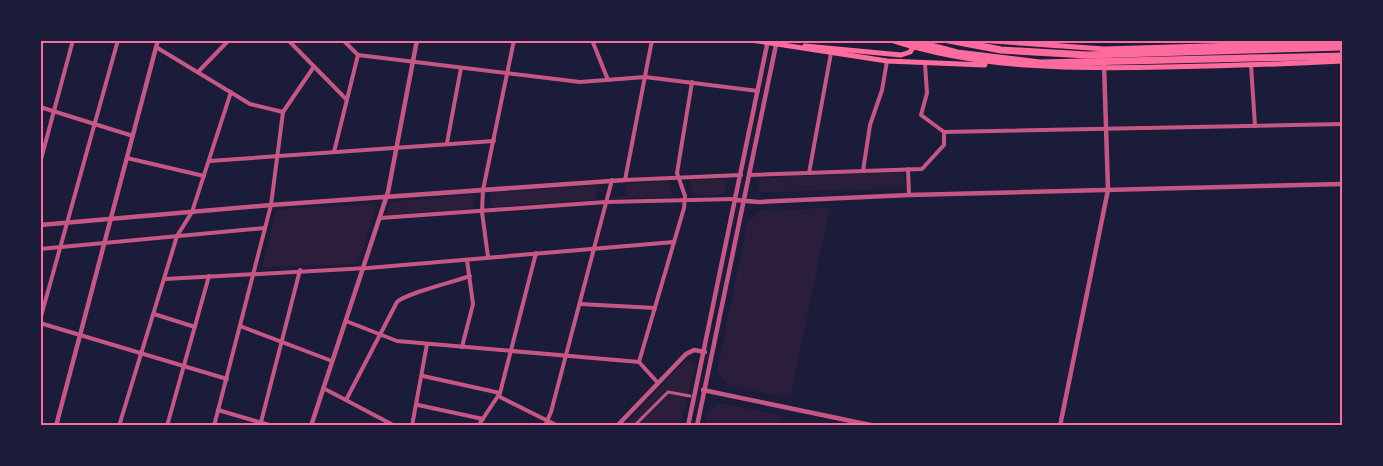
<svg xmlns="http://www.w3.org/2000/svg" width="1383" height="466" viewBox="0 0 1383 466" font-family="Roboto,sans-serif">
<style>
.green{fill:#2a1e3b}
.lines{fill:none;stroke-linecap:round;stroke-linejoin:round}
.pedestrian{stroke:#c65784;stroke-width:3}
.minor{stroke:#c65784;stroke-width:4}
.tertiary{stroke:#c65784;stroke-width:4.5}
.secondary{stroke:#ff6b9d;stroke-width:5}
.motorway{stroke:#ff6b9d;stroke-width:7}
.neatline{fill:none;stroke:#ff6b9d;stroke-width:2}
</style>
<rect width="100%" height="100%" fill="#1b1b3a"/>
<g class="green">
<path d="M901 172 904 175 905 188 758 192 760 178Z"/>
<path d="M727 179 724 194 693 196 689 180Z"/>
<path d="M669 181 673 197 612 199 611 197 626 196 625 185 614 184Z"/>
<path d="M600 185 595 200 491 207V193Z"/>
<path d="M473 195V209L387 215 390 202Z"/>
<path d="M377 204 358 264 262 267 276 209Z"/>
<path d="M830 208 790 398 727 385 717 371 748 220 761 211Z"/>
<path d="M687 359 696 364 680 425 624 426Z"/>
<path d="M720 403 781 415 779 425H705L709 410Z"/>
</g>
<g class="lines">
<path class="pedestrian" d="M634 426 668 392 690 396"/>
<g class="minor">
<path d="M288 40 346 99"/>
<path d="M592 40 608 80"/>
<path d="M652 40 625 180 741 175"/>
<path d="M156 47 250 104 283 112"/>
<path d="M358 55 580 82 645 77 758 91"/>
<path d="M925 64 927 93 921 115 944 132 1342 124"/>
<path d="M1251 65 1255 126"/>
<path d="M198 72 229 40"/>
<path d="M40 107 133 136"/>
<path d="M447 143 461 68"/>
<path d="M334 152 358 55 343 40"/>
<path d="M127 158 204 176"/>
<path d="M209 161 494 141"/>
<path d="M40 163 73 40"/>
<path d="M908 169 909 195"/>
<path d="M863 171 870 125 882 90 887 61"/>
<path d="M809 173 831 53"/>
<path d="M749 175 922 169 944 145V132"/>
<path d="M380 218 606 202 735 199"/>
<path d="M40 249 265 228"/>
<path d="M488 257 482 212 483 190 514 40"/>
<path d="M165 279 368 268 674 242"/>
<path d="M580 304 655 308"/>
<path d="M154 314 195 327"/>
<path d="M40 320 118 40"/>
<path d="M346 321 397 341 639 362 658 383"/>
<path d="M40 323 227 379"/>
<path d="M240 326 332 361"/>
<path d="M462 347 473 304 467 260"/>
<path d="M639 362 684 208 685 196 677 173 692 82"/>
<path d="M423 376 500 393"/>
<path d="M323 388 395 426"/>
<path d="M498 396 558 426"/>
<path d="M346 400 397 302C407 293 453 282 470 276"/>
<path d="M418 405 483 419"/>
<path d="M218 410 273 426"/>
<path d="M119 426 177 236 192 212 231 92"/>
<path d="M167 426 209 276"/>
<path d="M214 426 271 205 283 112 313 68"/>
<path d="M260 426 300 270"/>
<path d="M412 426 427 344"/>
<path d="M478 426 500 393 536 253"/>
<path d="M545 426 551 412 612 180"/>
</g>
<g class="tertiary">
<path d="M736 200 758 202 909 195 1342 184"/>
<path d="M40 225 271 205 625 180"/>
<path d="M703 390 875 426"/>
<path d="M56 426 158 40"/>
<path d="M311 426 388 192 417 40"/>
<path d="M617 426 686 354 694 350 705 352"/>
<path d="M688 426 768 40"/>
<path d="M697 426 777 40"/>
<path d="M1060 426 1108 190 1104 64"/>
</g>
<g class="secondary">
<path d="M751 40 887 61 985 65"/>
<path d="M891 40C980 69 1071 69 1164 67 1223 66 1283 64 1342 61"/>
<path d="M979 40 1104 49 1342 42"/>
<path d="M805 46 901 55 910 52 914 46"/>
</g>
<g class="motorway">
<path d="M908 40 957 53 1040 63 1342 56"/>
<path d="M949 40 1001 50 1087 55 1342 47"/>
</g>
</g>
<rect width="1383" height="466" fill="none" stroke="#1b1b3a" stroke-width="84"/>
<rect x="42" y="42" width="1299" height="382" class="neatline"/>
</svg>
